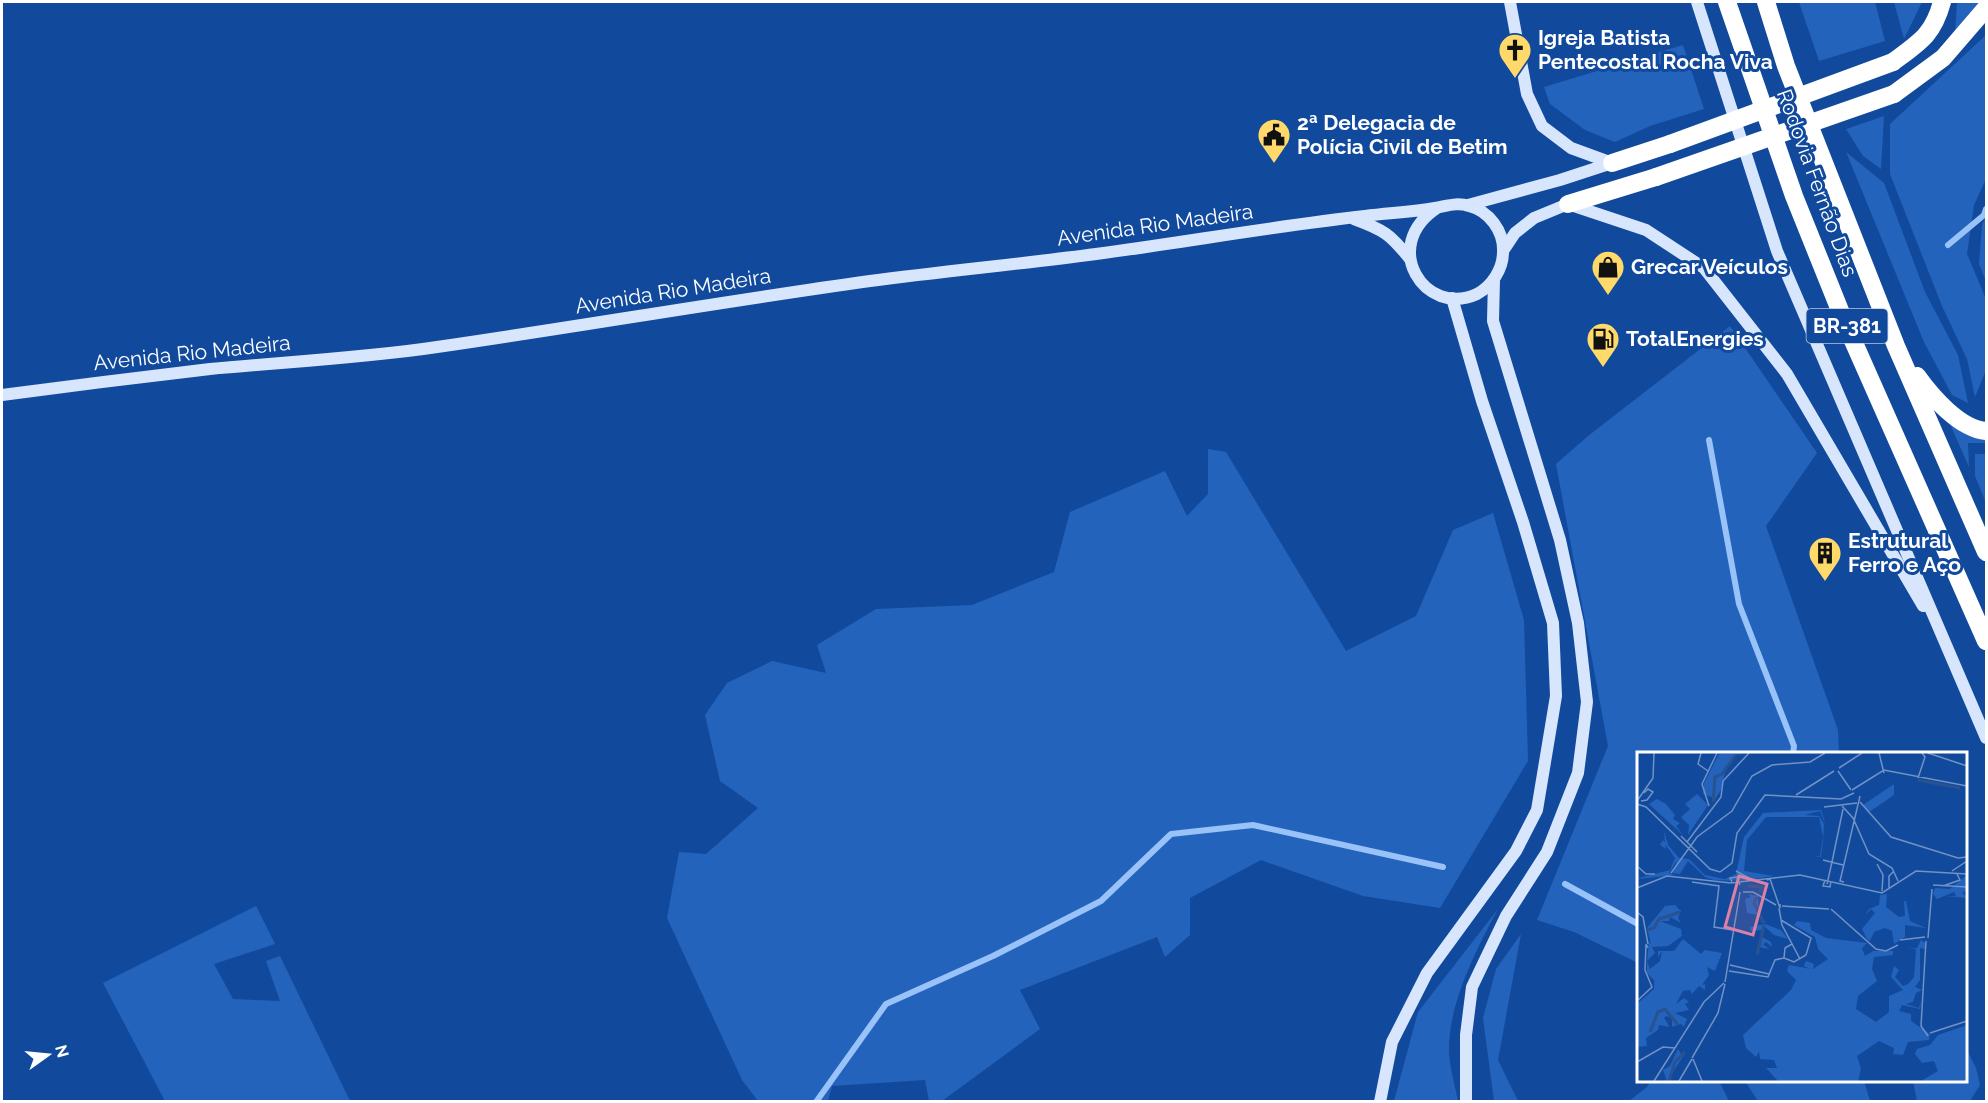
<svg xmlns="http://www.w3.org/2000/svg" width="1988" height="1103" viewBox="0 0 1988 1103" font-family="Raleway,sans-serif">
<style>
.green{fill:#2363bc}
.lines{fill:none;stroke-linecap:round;stroke-linejoin:round}
.stream{stroke:#98c2f8;stroke-width:6}
.secondary{stroke:#d7e6fd;stroke-width:12}
.highway{stroke:#fff;stroke-width:18}
.highway-bridge{stroke:#fff;stroke-width:18}
.labels{text-anchor:middle;stroke-width:6;stroke-linejoin:round;paint-order:stroke}
.shield{fill:#114a9d;stroke:#b8c9e2;stroke-width:1.5}
.shield-label{font-size:20px;font-weight:bold;fill:#fff}
.poi-label{font-size:21px;font-weight:bold;fill:#fff;stroke:#114a9d;text-anchor:start}
.street-label{font-size:21px;fill:#fff;stroke:#114a9d}
.inset-river{fill:none;stroke:#285290;stroke-width:3}
.inset-road{fill:none;stroke:#7092c4;stroke-width:1.5}
.view{fill:#dd80a5;fill-opacity:0.15;stroke:#dd80a5;stroke-width:3}
.inset-edge{fill:none;stroke:#fff;stroke-width:3}
</style>
<rect width="100%" height="100%" fill="#114a9d"/>
<g class="green">
<path d="M1799 2H1875L1885 41 1819 61Z"/>
<path d="M1894 2H1922L1904 39Z"/>
<path d="M1957 2H1980L1955 33Z"/>
<path d="M1986 35V179L1974 205 1967 254 1986 299V370L1975 397 1967 359 1942 306 1890 174V124Z"/>
<path d="M1683 45 1704 109 1650 126 1615 142 1585 130 1550 104 1544 87Z"/>
<path d="M1884 116 1881 169 1863 156 1846 129Z"/>
<path d="M1846 152 1884 183 1925 292 1958 355 1968 403 1952 395 1924 342Z"/>
<path d="M1986 216V281L1979 264 1982 225Z"/>
<path d="M1730 326 1817 453 1766 526 1838 730 1839 753 1638 754V963L1574 932 1537 920 1608 746 1556 464 1588 436Z"/>
<path d="M1950 424 1969 436 1986 437V443H1968L1969 467Z"/>
<path d="M1208 449 1226 452 1346 651 1416 616 1453 530 1493 513 1524 620 1528 761 1440 908 1363 896 1261 860 1190 898V935L1165 957 1157 937 1020 990 1040 1029 942 1101H929L925 1080 832 1086 828 1101H758L742 1080 667 918 679 852 706 854 758 808 720 781 705 715 727 683 772 661 826 673 817 645 876 609 972 605 1054 572 1070 512 1165 471 1187 516 1208 494Z"/>
<path d="M1975 454H1986V503L1975 476Z"/>
<path d="M256 906 275 944 214 964 233 999 280 1001 266 961 280 956 350 1101H165L103 983Z"/>
<path d="M1498 909C1476 950 1448 1004 1449 1052 1450 1068 1455 1086 1458 1101H1394L1418 1012Z"/>
<path d="M1521 934 1498 1060 1518 1101H1494L1483 1018 1496 969Z"/>
<path d="M1966 1048 1976 1068 1980 1085 1970 1101H1917L1913 1081 1966 1080Z"/>
<path d="M1651 1080 1719 1081 1729 1101H1629L1647 1087Z"/>
<path d="M1745 1081H1864L1870 1101H1758Z"/>
</g>
<g class="lines">
<g class="stream">
<path d="M1948 245 1984 215 1986 209"/>
<path d="M1709 440 1739 604 1794 746 1793 754"/>
<path d="M1565 884 1638 924"/>
<path d="M816 1102 886 1004 993 956 1101 901 1171 834 1253 825 1443 867"/>
</g>
<g class="secondary">
<path d="M1510 2 1527 94 1542 126 1571 148 1612 163"/>
<path d="M1697 2 1777 251 1986 738"/>
<path d="M1468 205 1560 180 1612 163"/>
<path d="M1354 219C1384 230 1390 234 1410 259"/>
<path d="M1503 251 1515 233 1534 218 1568 204 1646 230 1704 268 1787 374 1923 606"/>
<path d="M2 395C71 386 141 377 210 369 286 362 362 358 437 347 582 326 726 301 870 281 945 271 1021 264 1096 254 1186 242 1275 226 1365 216 1388 213 1412 212 1435 208 1447 206 1457 202 1469 206 1489 211 1504 231 1503 252 1503 269 1492 286 1477 294 1425 318 1379 246 1437 208"/>
<path d="M1380 1102 1392 1042 1427 973 1516 851 1537 810 1556 696 1553 623 1523 522 1482 401 1452 298"/>
<path d="M1466 1102V1035L1472 987 1506 916 1547 852 1578 773 1587 702 1578 623 1560 540 1493 321 1494 280"/>
</g>
<g class="highway">
<path d="M1727 2 1794 196 1843 318 1986 641"/>
<path d="M1766 2 1786 66 1896 346 1986 552"/>
<path d="M1893 62C1920 42 1933 35 1942 2"/>
<path d="M1894 94 1943 58 1986 8"/>
<path d="M1612 163 1670 144"/>
<path d="M1568 204 1656 177"/>
<path d="M1917 376C1932 397 1960 429 1986 431"/>
</g>
<g class="highway-bridge">
<path d="M1670 144 1893 62"/>
<path d="M1656 177 1894 94"/>
</g>
</g>
<defs>
<symbol id="church-pin" viewBox="-11 -11 22 30"><path d="M0 17L-7.5 6A9.5 9.5 0 1 1 7.5 6Z" fill="#ffd96a" stroke="#114a9d"/><path d="M-1.2-6h2.4v3.5h3.3v2.4h-3.3V6h-2.4V-.1h-3.3v-2.4h3.3Z" fill="#111"/></symbol>
<symbol id="civic-pin" viewBox="-11 -11 22 30"><path d="M0 17L-7.5 6A9.5 9.5 0 1 1 7.5 6Z" fill="#ffd96a" stroke="#114a9d"/><path d="M-.6-6.5H3V-4.5H.6V-3L4-1V1h2V6H-6V1h2V-1L-.6-3ZM-1.2 2.5V6h2.4V2.5Z" fill="#111"/></symbol>
<symbol id="shop-pin" viewBox="-11 -11 22 30"><path d="M0 17L-7.5 6A9.5 9.5 0 1 1 7.5 6Z" fill="#ffd96a" stroke="#114a9d"/><path d="M-5-2.5h2.3a2.7 3.5 0 0 1 5.4 0H5L5.5 6h-11ZM-1.5-2.5h3a1.5 2.3 0 0 0-3 0Z" fill="#111"/></symbol>
<symbol id="fuel-pin" viewBox="-11 -11 22 30"><path d="M0 17L-7.5 6A9.5 9.5 0 1 1 7.5 6Z" fill="#ffd96a" stroke="#114a9d"/><path d="M-5.5-6h7V0h2V4h1.3V-2.5L3-4.5l.8-.8L6-3V5H2.5V1h-1V6h-7ZM-4.2-4.7v3.2H.2V-4.7Z" fill="#111"/></symbol>
<symbol id="building-pin" viewBox="-11 -11 22 30"><path d="M0 17L-7.5 6A9.5 9.5 0 1 1 7.5 6Z" fill="#ffd96a" stroke="#114a9d"/><path d="M-4-6H4V6H1V3H-1V6H-4ZM-2.5-4.3h1.7v1.8h-1.7ZM.8-4.3h1.7v1.8H.8ZM-2.5-1h1.7V.8h-1.7ZM.8-1h1.7V.8H.8Z" fill="#111"/></symbol>
</defs>
<g fill-rule="evenodd">
<use href="#church-pin" x="1496" y="31" width="38" height="52"/>
<use href="#civic-pin" x="1255" y="116" width="38" height="52"/>
<use href="#shop-pin" x="1589" y="248" width="38" height="52"/>
<use href="#fuel-pin" x="1584" y="320" width="38" height="52"/>
<use href="#building-pin" x="1806" y="534" width="38" height="52"/>
</g>
<g class="labels">
<rect class="shield" x="1806.5" y="309" width="81" height="34" rx="4.5"/>
<g class="shield-label">
<text x="1847" y="333">BR-381</text>
</g>
<g class="poi-label">
<text x="1538" y="45">Igreja Batista<tspan x="1538" dy="24">Pentecostal Rocha Viva</tspan></text>
<text x="1297" y="130">2ª Delegacia de<tspan x="1297" dy="24">Polícia Civil de Betim</tspan></text>
<text x="1631" y="274">Grecar Veículos</text>
<text x="1626" y="346">TotalEnergies</text>
<text x="1848" y="548">Estrutural<tspan x="1848" dy="24">Ferro e Aço</tspan></text>
</g>
<g class="street-label">
<text transform="translate(1817 183) rotate(70)" y="7">Rodovia Fernão Dias</text>
<text transform="translate(1155 225) rotate(-8)" y="7">Avenida Rio Madeira</text>
<text transform="translate(673 291) rotate(-9)" y="7">Avenida Rio Madeira</text>
<text transform="translate(192 353) rotate(-6)" y="7">Avenida Rio Madeira</text>
</g>
</g>
<g transform="translate(1637 752)">
<rect width="330" height="330" fill="#114a9d"/>
<path d="M82 2 102 1 105 3 100 2 88 20 84 38 76 50 75 45 66 42 67 31ZM257 32V43L232 60 226 53ZM60 42 71 53 51 83 52 73 44 65 53 57 48 52ZM20 47 29 52 38 63 36 67 43 71 39 74 47 84 12 52ZM183 58H184L187 67 188 72 183 59 168 63 182 64 187 72 186 90 184 105H178L183 104 186 85 182 65H129L110 88 107 119 137 124 104 129 101 125 102 129 77 128 68 125 51 109 43 122 36 121 40 108 32 121 38 123 0 127V119L2 126 33 118 38 106 28 92 29 97 23 93 26 88 28 91 27 79 31 93 42 106 52 107 68 123 88 127 99 122 107 85 126 61ZM330 123V139L325 140 330 146 309 144H319L317 140 300 147 296 142 298 136 313 137ZM111 142 121 144 122 161 129 171 124 170 122 163 110 161 108 147 114 145ZM250 142 249 155 262 165 268 164 267 149H269L273 169 289 176 268 173V185L257 192 255 179 248 176 237 180 233 189 230 187 225 177 238 161 234 157 228 163 232 157 242 153 243 143ZM38 153 44 159 41 166 44 171 33 165 32 169H23L44 177 45 184 31 194 15 195 18 201 10 209 12 190 14 192 10 176 28 154ZM160 169 173 171 174 178 189 186 230 191 225 196 228 204 236 199H256V203L237 205 235 217 240 229 221 244 219 257 239 270 252 260V244L266 238 254 225 257 214 262 218 258 225 266 234 271 232 277 225 279 197H270L280 196 284 188 288 191V197L283 196V228L278 235 285 238 279 241 276 250 269 252 282 256 284 249 283 257 265 253 262 259 274 262V269L293 282 292 288 271 290 266 303 256 302 257 296 242 289 220 304 224 317 221 329H141L129 316H140L137 308 123 307 122 299 119 305 109 296 106 283 154 238 159 228 150 219 152 213 174 217 167 214 169 209 177 212 176 217 191 207 181 197 178 185 157 173ZM128 172 144 178 151 187 137 183 128 175 125 185 134 190 135 195 129 190 126 192 132 197 122 195 124 178 114 179 113 175ZM46 187 64 202 68 198 85 201 78 219 70 215 72 223 65 233 68 232V238L62 234 55 242 53 238 46 239 39 252 47 246 52 250 48 252 52 258 38 261 50 267 47 275 44 272 35 275V266L29 264 27 266 31 272 32 275 22 273 21 278 9 286 10 294 0 295V252L17 237V228L10 221V209L13 217 23 209 25 199 21 205V199H37ZM330 273V329H284L301 319 297 309 285 311 278 302 280 297 293 293 301 283ZM41 297 44 302 49 300 30 329 26 318 33 314Z" fill="#2363bc"/>
<path class="inset-river" d="M281 28 323 36M76 50 78 25 85 22 100 1M111 134 126 135 122 140M120 145 117 151 127 171M10 178 17 176 22 167 43 160M120 203 127 173M13 280 21 260 28 257 41 273M32 329 38 310 48 300"/>
<path class="inset-road" d="M64 1 61 12 71 19M242 1 247 21M291 1 330 14M202 16 225 1M201 19 214 38M281 26 288 5 285 1M215 38 247 18 330 34M159 43 197 19M0 49 16 26 17 1M4 49 10 48 16 40 11 37 7 41M223 50 254 85 321 106 330 105M0 52 9 55 73 117 83 120 95 111 100 81 128 43 204 47 217 41M72 54 65 32 80 1M205 54 216 66 232 102 255 116 261 129M187 55 220 51M44 84 60 100M50 90 84 45 86 29 112 1M186 108 206 113M195 110 206 57M240 112 246 123 245 139M0 114 9 122H18M99 119 112 126 110 129M315 119 330 109M34 121 60 85 95 59 115 24 135 13 173 10 188 1M130 128 133 127 143 156V152M188 128 186 134 193 135 194 129M55 130 82 134 77 175 96 178M95 130 93 126 100 125 103 133M207 130 203 129 223 44M190 132 195 110M296 133 330 135M306 134 323 128 320 122M0 136 30 124 94 131 163 123 245 141 279 119 330 122M252 137V124L257 119M106 140H116L139 153M145 154 192 157M142 156 145 173 163 207M194 157 239 197 249 199 261 193M0 160 6 165 11 192M144 168 174 186 169 203 157 210 147 206 148 196 155 192M291 186 295 137M263 188 288 185M289 189 284 274 291 284M93 213 132 222M92 219 131 225 138 208 147 206M88 230 103 140M0 249 15 235 8 218 9 192 11 196M293 281 330 269M55 306 81 261 88 232M56 307 65 329M0 310 26 295 38 296M17 329 67 250 87 231M42 329 55 307"/>
<path class="view" d="M102 124 130 132 116 183 88 175Z"/>
<rect width="330" height="330" class="inset-edge"/>
</g>
<rect width="1988" height="1103" fill="none" stroke="#ffffff" stroke-width="6"/>
<g transform="translate(48 1055) rotate(75)" stroke="#114a9d" stroke-width="4.5" paint-order="stroke">
<path d="M0-4.5L10 22L0 15L-10 22Z" fill="#ffffff"/>
<text y="-9" font-size="16" font-weight="bold" text-anchor="middle" fill="#ffffff">N</text>
</g>
</svg>
